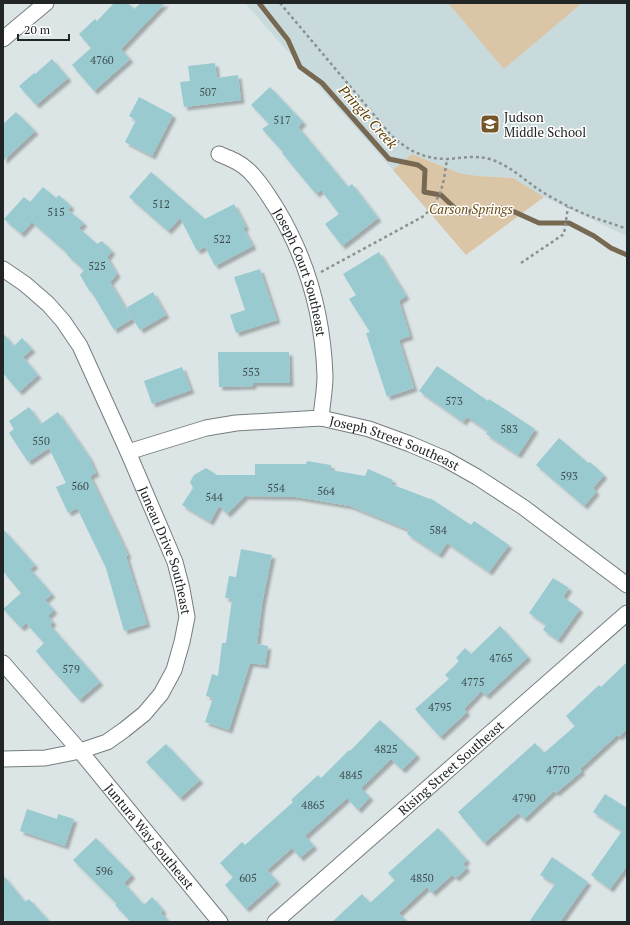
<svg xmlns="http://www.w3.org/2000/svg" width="630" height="925" viewBox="0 0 630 925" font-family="'PT Serif',serif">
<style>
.built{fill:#c9dadc}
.green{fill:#dac5a6}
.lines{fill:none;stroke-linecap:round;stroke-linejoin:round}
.stream{stroke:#776852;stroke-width:5}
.building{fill:#98cad0;filter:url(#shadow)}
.street-casing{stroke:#757d7e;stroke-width:17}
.path{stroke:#8b9192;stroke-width:2.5;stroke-dasharray:3 3;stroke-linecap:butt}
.street{stroke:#fff;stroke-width:15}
.labels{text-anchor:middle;stroke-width:3;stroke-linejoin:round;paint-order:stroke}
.number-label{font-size:11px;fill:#404e50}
.poi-label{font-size:13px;fill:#222526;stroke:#fff;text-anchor:start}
.park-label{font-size:13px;font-style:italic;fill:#6b4b11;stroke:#fff}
.street-label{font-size:13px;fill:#222526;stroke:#fff}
.water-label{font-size:14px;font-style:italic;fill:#604001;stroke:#fff}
</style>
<defs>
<filter id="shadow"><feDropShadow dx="3.5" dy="3.5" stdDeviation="1" flood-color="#0004"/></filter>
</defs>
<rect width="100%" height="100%" fill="#dce5e6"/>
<path class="built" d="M245 3H627V236L544 197 513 178 478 176 459 173 412 154 393 170Z"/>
<g class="green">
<path d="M448 3H582L504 69Z"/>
<path d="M412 154 459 173 478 176 513 178 544 197 466 255 393 170Z"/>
</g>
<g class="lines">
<path class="stream" d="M259 3 288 40 300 67 322 83 389 159 418 165 425 170 424 192 441 195 460 213 506 208 539 223H569L594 236 611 248 627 255"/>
</g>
<g class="building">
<path d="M114 3H128L134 9 141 3H165L121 49 130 59 94 91 72 65 91 48 79 34 95 19 97 21Z"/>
<path d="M52 59 68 78 36 105 19 86 34 73 35 74Z"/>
<path d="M215 63 217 78 238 75 241 100 184 107 180 82 190 81 188 66Z"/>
<path d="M270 87 303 122 298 127 348 187 352 184 378 218 342 246 325 224 339 214 321 190 316 194 282 153 283 152 262 129 269 124 251 105Z"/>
<path d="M139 97 173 115 152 156 125 142 136 120 129 116Z"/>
<path d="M16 112 35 131 3 161V124Z"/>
<path d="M151 172 205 219 234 204 246 227 243 228 253 246 215 266 205 247 197 251 180 218 168 231 129 197Z"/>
<path d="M43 187 56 198 59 195 71 206 68 210 84 223 79 228 97 244 102 241 112 251 107 257 117 274 110 282 132 319 114 330 91 291 90 292 80 275 84 270 67 255 68 254 32 222 21 234 4 219 24 197 30 202Z"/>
<path d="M379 252 406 296 399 301 410 336 399 340 414 388 387 397 366 333 370 332 349 299 356 295 343 274Z"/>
<path d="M260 269 277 320 236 333 230 315 245 310 234 277Z"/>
<path d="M153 292 166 315 140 330 126 308Z"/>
<path d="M3 333 14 346 22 338 32 349 23 357 38 375 19 392 3 373Z"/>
<path d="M218 352H289L290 383H253V386L219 387Z"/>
<path d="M437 366 488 401 489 399 535 429 518 455 486 434 488 431 467 417 463 422 419 391Z"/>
<path d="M182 367 191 390 152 404 144 381Z"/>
<path d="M29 407 41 424 58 412 89 457 96 473 90 476 128 555 126 556 147 624 124 631 106 568 77 508 68 513 56 487 66 483 49 448 28 462 9 433 14 429 9 421Z"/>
<path d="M559 438 588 463 590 462 604 475 593 488 596 492 584 506 536 465Z"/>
<path d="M307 461 331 465V470L365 476 368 469 393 480 391 484 430 499V498L471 525 474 521 509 545 489 572 447 543 439 555 407 534 409 530 350 506 296 497 245 496 227 514 219 506 210 522 182 505 193 488 190 482 194 475 206 468 217 475H255V464H306Z"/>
<path d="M3 529 35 565 30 569 52 594 45 600 54 610 48 616 53 622 50 625 100 682 79 700 36 651 44 643 26 623 21 628 3 609 21 593 3 571Z"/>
<path d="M241 549 272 555 262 604 257 644 268 646 265 665 250 663 229 730 205 722 213 698 206 696 212 674 218 676 222 643H226L232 599 225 598 229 576 236 577Z"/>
<path d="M553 578 569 588 563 597 580 609 558 640 543 630 546 625 529 613Z"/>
<path d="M500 626 528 657 486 696 481 691 464 709 467 712 440 737 415 709 449 679 445 675 459 661 456 658 465 648 471 654Z"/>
<path d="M627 662V729L619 737 617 735 580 769 582 771 556 793 554 791 524 819 518 813 484 843 458 812 535 743 544 753 575 726 566 716 599 685 601 687Z"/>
<path d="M380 720 417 755 402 770 391 759 361 788 370 797 358 810 347 798 305 836 314 846 300 858 292 848 267 870 277 881 246 909 225 885 233 877 220 863 242 842 245 845 293 802 291 800 318 775 321 778 349 750 350 751Z"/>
<path d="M166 744 200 780 180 798 146 762Z"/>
<path d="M605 794 627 808V866L610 889 591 875 622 831 593 812Z"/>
<path d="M27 809 57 819 58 814 74 819 65 846 20 831Z"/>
<path d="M438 828 467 860 463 864 467 868 456 878 452 875 432 893 427 887 399 913 407 922H332L362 894 370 903 395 880 388 873Z"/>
<path d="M96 838 132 875 124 883 144 905 152 897 163 910 161 913 170 922H131L115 905 117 904 73 860Z"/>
<path d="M552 857 588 882 560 922H529L555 884 540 875Z"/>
<path d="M3 875 25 902 29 899 50 922H7L3 918Z"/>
</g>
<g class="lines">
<defs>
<g id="street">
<path d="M3 39 46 3"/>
<path id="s1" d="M219 154C229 158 240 162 248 170 260 181 268 195 277 209 307 259 323 317 325 376 325 390 322 405 321 418"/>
<path id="s2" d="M3 269 25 284 48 304 63 321 80 346 128 452 175 562 182 589 187 617 182 642 174 670 161 694 144 714 124 730 107 742 80 751 45 758 3 759"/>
<path id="s3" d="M128 452 206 428 236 423 321 418 369 429 410 444 445 459 477 477 523 507 627 585"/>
<path id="s4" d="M3 663 80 751 220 922"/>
<path id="s5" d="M275 922 627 613"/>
</g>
</defs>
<use href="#street" class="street-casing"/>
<g class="path">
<path d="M280 3 391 135C408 151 424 159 448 159 462 158 475 155 490 159 510 165 526 182 544 193 558 201 572 209 587 215 600 220 614 224 627 229"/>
<path d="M521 263 564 234 568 207"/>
<path d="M321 272 424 216C443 195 443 186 447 159"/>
</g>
<use href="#street" class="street"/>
</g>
<defs>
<symbol id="school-square" viewBox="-11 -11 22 22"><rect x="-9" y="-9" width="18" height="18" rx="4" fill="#73572a" stroke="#fff"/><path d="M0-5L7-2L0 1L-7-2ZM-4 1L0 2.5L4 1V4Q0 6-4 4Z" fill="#fff"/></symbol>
</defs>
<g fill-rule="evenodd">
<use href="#school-square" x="479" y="113" width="22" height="22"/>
</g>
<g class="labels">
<g class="number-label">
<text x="102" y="64">4760</text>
<text x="208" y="96">507</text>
<text x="282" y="124">517</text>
<text x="161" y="208">512</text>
<text x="56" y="216">515</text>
<text x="222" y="243">522</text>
<text x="97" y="270">525</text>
<text x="251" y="376">553</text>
<text x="454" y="405">573</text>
<text x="509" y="433">583</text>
<text x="41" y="445">550</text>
<text x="569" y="480">593</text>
<text x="80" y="490">560</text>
<text x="276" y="492">554</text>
<text x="326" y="495">564</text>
<text x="214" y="501">544</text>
<text x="438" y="534">584</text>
<text x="501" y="662">4765</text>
<text x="71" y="673">579</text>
<text x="473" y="686">4775</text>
<text x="440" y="711">4795</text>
<text x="386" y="753">4825</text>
<text x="558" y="774">4770</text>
<text x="351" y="779">4845</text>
<text x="524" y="802">4790</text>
<text x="313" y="809">4865</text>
<text x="104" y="875">596</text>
<text x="248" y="882">605</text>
<text x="422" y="882">4850</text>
</g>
<g class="poi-label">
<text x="504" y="122">Judson<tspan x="504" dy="15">Middle School</tspan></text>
</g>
<g class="park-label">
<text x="471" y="214">Carson Springs</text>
</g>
<g class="street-label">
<text dy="5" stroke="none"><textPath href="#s1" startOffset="150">Joseph Court Southeast</textPath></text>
<text dy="5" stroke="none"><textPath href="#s3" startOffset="275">Joseph Street Southeast</textPath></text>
<text dy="5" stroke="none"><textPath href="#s2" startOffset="332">Juneau Drive Southeast</textPath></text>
<text dy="5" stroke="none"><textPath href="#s5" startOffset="234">Rising Street Southeast</textPath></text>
<text dy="5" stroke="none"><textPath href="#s4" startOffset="227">Juntura Way Southeast</textPath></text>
</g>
<g class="water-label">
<text transform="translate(368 117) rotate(48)" y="5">Pringle Creek</text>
</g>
</g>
<rect width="630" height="925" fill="none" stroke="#222526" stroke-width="8"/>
<path d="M18 34v6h51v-6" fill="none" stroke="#222526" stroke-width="2"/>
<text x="24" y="34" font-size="12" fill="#222526" stroke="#ffffff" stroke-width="3" paint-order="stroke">20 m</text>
</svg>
